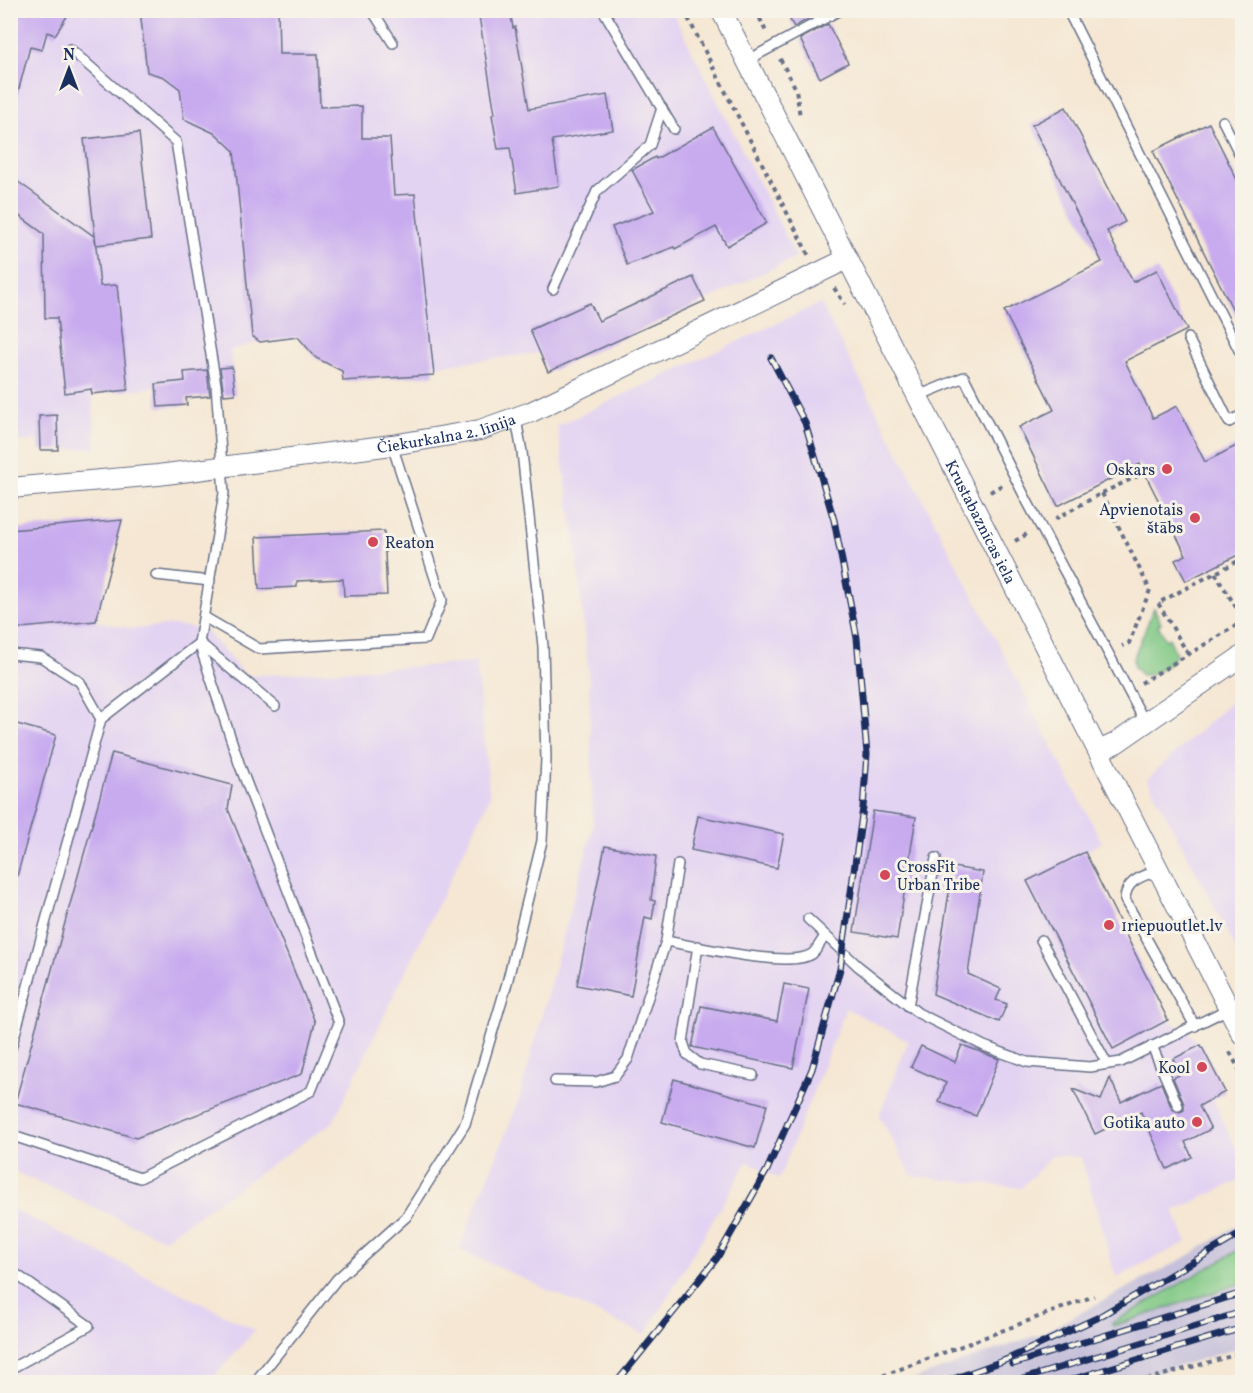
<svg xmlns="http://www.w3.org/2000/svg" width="1253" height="1393" viewBox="0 0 1253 1393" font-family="Vollkorn,serif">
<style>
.built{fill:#e3d3f2}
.industrial{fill:#c6c0da}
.green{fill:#80c884;stroke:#4e7c71;stroke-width:1.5}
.building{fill:#c8abef}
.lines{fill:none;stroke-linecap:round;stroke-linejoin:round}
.lane-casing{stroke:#676f87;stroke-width:12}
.street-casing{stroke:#676f87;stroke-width:22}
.path{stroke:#676f87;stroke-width:4;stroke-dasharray:4.5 4.5;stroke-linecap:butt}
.lane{stroke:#fff;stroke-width:9}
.street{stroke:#fff;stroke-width:20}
.rail-casing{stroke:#1b2f5e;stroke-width:7}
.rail{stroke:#f7f3e8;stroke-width:4.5;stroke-dasharray:14;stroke-linecap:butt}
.poi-dot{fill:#d1495b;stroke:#f7f3e8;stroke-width:2}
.labels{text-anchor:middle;stroke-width:6;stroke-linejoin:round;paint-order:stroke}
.street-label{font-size:16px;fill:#1b2f5e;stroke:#f7f3e8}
.poi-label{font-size:16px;fill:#1b2f5e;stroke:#f7f3e8;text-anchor:end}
</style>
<rect width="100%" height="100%" fill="#f7f3e8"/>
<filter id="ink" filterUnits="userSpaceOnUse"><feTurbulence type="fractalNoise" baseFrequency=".0167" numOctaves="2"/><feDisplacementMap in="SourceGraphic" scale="12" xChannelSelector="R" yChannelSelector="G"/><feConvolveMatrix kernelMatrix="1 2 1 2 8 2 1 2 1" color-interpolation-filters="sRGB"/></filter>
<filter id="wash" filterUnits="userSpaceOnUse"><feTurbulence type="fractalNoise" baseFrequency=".008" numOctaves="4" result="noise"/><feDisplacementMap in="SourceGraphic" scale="24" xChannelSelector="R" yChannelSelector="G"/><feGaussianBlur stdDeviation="1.35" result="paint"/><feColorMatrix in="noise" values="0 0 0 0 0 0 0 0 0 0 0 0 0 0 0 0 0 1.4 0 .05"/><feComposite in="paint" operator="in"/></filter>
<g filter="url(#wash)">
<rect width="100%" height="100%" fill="#f5e7d3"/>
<g class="built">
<path d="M11 11H672L796 257 705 301 548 372 540 353 434 366V375L343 381 341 364 332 366 316 358 305 345 301 337 260 342 230 350 235 394 187 398V405L158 407 156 387 92 394 96 448 40 450 39 440 14 442V451H11Z"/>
<path d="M820 303 1102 842 1085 852 1168 1020 1185 1030 1201 1045 1225 1092 1213 1099 1242 1161V1179L1174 1211 1187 1242 1116 1277 1081 1157 1053 1155 1021 1188 912 1176 879 1116 908 1041 846 1008 779 1179 748 1161 645 1335 459 1249 518 1103 593 827 589 677 575 540 557 426Z"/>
<path d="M122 520 96 621 133 629 173 625 204 629 246 676 476 663 490 797 333 1122 164 1239 11 1170V530Z"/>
<path d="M1242 692V959L1147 779Z"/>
<path d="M10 1208 255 1330 210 1382H11Z"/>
</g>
<path class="industrial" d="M1242 1222V1248L1113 1326 1242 1283V1347L1127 1382H906L1040 1334 1190 1255Z"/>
<g class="green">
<path d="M1154 608 1161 623 1158 625 1166 640 1169 638 1176 653C1173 665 1154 676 1142 675L1134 667 1133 659Z"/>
<path d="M1242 1248V1283L1113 1326 1112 1323Z"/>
</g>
<g id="blocks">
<g class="building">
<path d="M15 10H71L55 35 47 32 42 50 30 47 17 96 10 95V29Z"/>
<path d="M140 10H278L279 54H318L320 107 362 106V138H390L394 195 415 194 434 375 343 381 342 371 316 358 298 337 260 342 252 336 234 151 216 134 184 119 180 89 164 77 147 72Z"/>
<path d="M478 10H510L513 28 515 27 529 109 607 95 613 130 552 140 559 186 517 193 510 148 498 149 492 115 495 114Z"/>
<path d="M807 10H820L821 12 794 27 790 20Z"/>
<path d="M828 24 848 63 820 78 800 39Z"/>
<path d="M1066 107 1125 222 1107 231 1133 282 1157 270 1187 330 1125 361 1153 418 1177 406 1205 462 1242 443V553L1186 581 1175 560 1186 555 1140 464 1058 506 1019 427 1054 410 1004 311 1102 262 1032 125Z"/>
<path d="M1209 123 1242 190V328L1153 151Z"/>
<path d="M713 127 767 223 727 246 716 227 675 249 674 247 627 265 612 227 654 211 632 170 655 157 656 159Z"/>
<path d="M139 133 151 239 96 245 84 139Z"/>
<path d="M10 176 95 237 100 286 117 285 128 390 92 394 91 389 65 393 57 318H45L44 234 10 209Z"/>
<path d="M693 277 705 301 548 372 530 330 590 303 599 321Z"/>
<path d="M232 367 235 394 224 395 220 368Z"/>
<path d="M207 370 210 396 186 398 187 405 158 407 156 384 185 381 184 372Z"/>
<path d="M57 415 58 450H40L39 416Z"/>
<path d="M122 520 96 621 10 629V530Z"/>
<path d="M384 531 387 595 344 596 343 579 297 581V587L259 589 256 537Z"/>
<path d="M10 722 56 735 16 880 10 879Z"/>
<path d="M112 753 232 785 228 809 315 1022 302 1074 136 1138 15 1103Z"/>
<path d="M873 811 916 817 897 939 854 932Z"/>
<path d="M698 816 784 834 777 868 691 850Z"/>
<path d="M605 846 656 856 651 900 655 901 652 919 645 917 631 996 577 985Z"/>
<path d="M1085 852 1168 1020 1113 1049 1027 881Z"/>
<path d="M953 867 983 872 968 974 1001 989 996 1000 1007 1004 999 1022 933 994Z"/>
<path d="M784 984 809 989 793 1068 692 1047 701 1006 777 1021Z"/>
<path d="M962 1045 999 1059 976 1116 939 1102 946 1083 911 1067 921 1046 955 1062Z"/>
<path d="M1201 1045 1225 1092 1199 1106 1211 1129 1185 1142 1192 1157 1167 1169 1141 1112 1095 1134 1073 1089 1101 1100 1110 1078 1121 1102 1161 1083 1172 1109 1180 1112 1184 1110V1104L1173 1078 1181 1074 1173 1059Z"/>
<path d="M674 1079 767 1105 755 1148 662 1122Z"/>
</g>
</g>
</g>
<g filter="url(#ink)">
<use href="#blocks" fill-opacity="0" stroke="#676f87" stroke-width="1.5"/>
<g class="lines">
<defs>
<g id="lane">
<path d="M372 10 393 43"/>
<path d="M603 10 674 129"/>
<path d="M1070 15 1242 356"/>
<path d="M748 60 840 10"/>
<path d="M1223 121 1242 159"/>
<path d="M553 289 597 191 650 145 662 108"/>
<path d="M1188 338 1229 422 1242 415"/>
<path d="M918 396 964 377 1027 501 1145 722"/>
<path d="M156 575 210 581"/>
<path d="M204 617 259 649 426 639 442 600 392 445"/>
<path d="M201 644 275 706"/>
<path d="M10 654 41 657 80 682 101 719"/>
<path d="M1159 870C1143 876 1125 880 1125 900L1195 1026"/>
<path d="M808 919 858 966 918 1013 984 1046 1027 1062 1090 1067 1121 1062 1230 1008"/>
<path d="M1041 940 1107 1064"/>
<path d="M666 941C695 946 790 969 812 954 817 950 821 941 825 936"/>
<path d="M698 946 683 1042 687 1054 700 1064 753 1075"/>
<path d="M908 1006 936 858"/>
<path d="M1152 1046 1178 1106"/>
<path d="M10 1052 101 719 199 643 224 493 216 385 176 142 70 49"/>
<path d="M555 1081 596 1082 615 1076 628 1059 666 941 678 864"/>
<path d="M10 1135 140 1178 311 1091 339 1023 240 766 199 643"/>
<path d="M10 1270 89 1326 10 1369"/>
<path d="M255 1382 337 1279 406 1217 465 1124 507 983 542 841 546 759 543 646 522 452 516 419"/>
</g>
<g id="street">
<path id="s1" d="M721 10 1242 1034"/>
<path id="s2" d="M10 488 158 475 392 445 480 430 531 412 847 259"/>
<path d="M1099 751 1116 743 1242 656"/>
</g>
</defs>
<use href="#lane" class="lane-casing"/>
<use href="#street" class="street-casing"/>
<g class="path">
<path d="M684 10 809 256"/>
<path d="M756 10 767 34"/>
<path d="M780 59 796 89 800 117"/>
<path d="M834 288 845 304"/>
<path d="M990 492 1002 485"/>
<path d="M1102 493 1144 473"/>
<path d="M1055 519 1102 493 1150 590 1129 643 1122 646"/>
<path d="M1015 541 1027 534"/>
<path d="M1215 573 1242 617"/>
<path d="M1188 654 1158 603 1242 559"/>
<path d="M1141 683 1242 622"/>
<path d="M1230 1052 1242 1075"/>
<path d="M866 1382 1094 1296"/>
<path d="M1138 1382 1242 1353"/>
</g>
<use href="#lane" class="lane"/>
<use href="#street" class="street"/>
<defs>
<g id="rail">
<path d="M1013 1364 1242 1293"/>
<path d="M617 1382 717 1258 767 1170 812 1069 840 969 863 808 867 754 857 638 834 520 805 423 771 358"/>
<path d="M945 1382 1008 1359 1097 1318 1242 1233"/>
<path d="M1013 1382 1242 1312"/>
<path d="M1064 1382 1242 1328"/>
</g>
</defs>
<use href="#rail" class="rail-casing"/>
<use href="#rail" class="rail"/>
</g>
</g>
<g class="poi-dot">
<circle cx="1167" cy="469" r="6"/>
<circle cx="1195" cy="518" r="6"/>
<circle cx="373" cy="542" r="6"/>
<circle cx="885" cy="875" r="6"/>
<circle cx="1109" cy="925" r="6"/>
<circle cx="1202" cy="1067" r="6"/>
<circle cx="1197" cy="1122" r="6"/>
</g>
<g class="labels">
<g class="street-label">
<text dy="6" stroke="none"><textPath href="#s2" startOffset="440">Čiekurkalna 2. līnija</textPath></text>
<text dy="6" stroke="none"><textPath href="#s1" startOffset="574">Krustabaznīcas iela</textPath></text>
</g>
<g class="poi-label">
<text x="1155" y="475">Oskars</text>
<text x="1183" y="515">Apvienotais<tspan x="1183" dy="18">štābs</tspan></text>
<text x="385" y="548" text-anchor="start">Reaton</text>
<text x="897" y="872" text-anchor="start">CrossFit<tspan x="897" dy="18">Urban Tribe</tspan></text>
<text x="1121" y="931" text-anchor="start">1riepuoutlet.lv</text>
<text x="1190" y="1073">Kool</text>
<text x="1185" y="1128">Gotika auto</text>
</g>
</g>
<rect width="1253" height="1393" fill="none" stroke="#f7f3e8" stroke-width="36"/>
<g transform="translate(69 69)" stroke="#f7f3e8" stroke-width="4.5" paint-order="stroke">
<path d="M0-4.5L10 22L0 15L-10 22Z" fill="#1b2f5e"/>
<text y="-9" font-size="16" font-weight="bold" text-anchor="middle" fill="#1b2f5e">N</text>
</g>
</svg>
